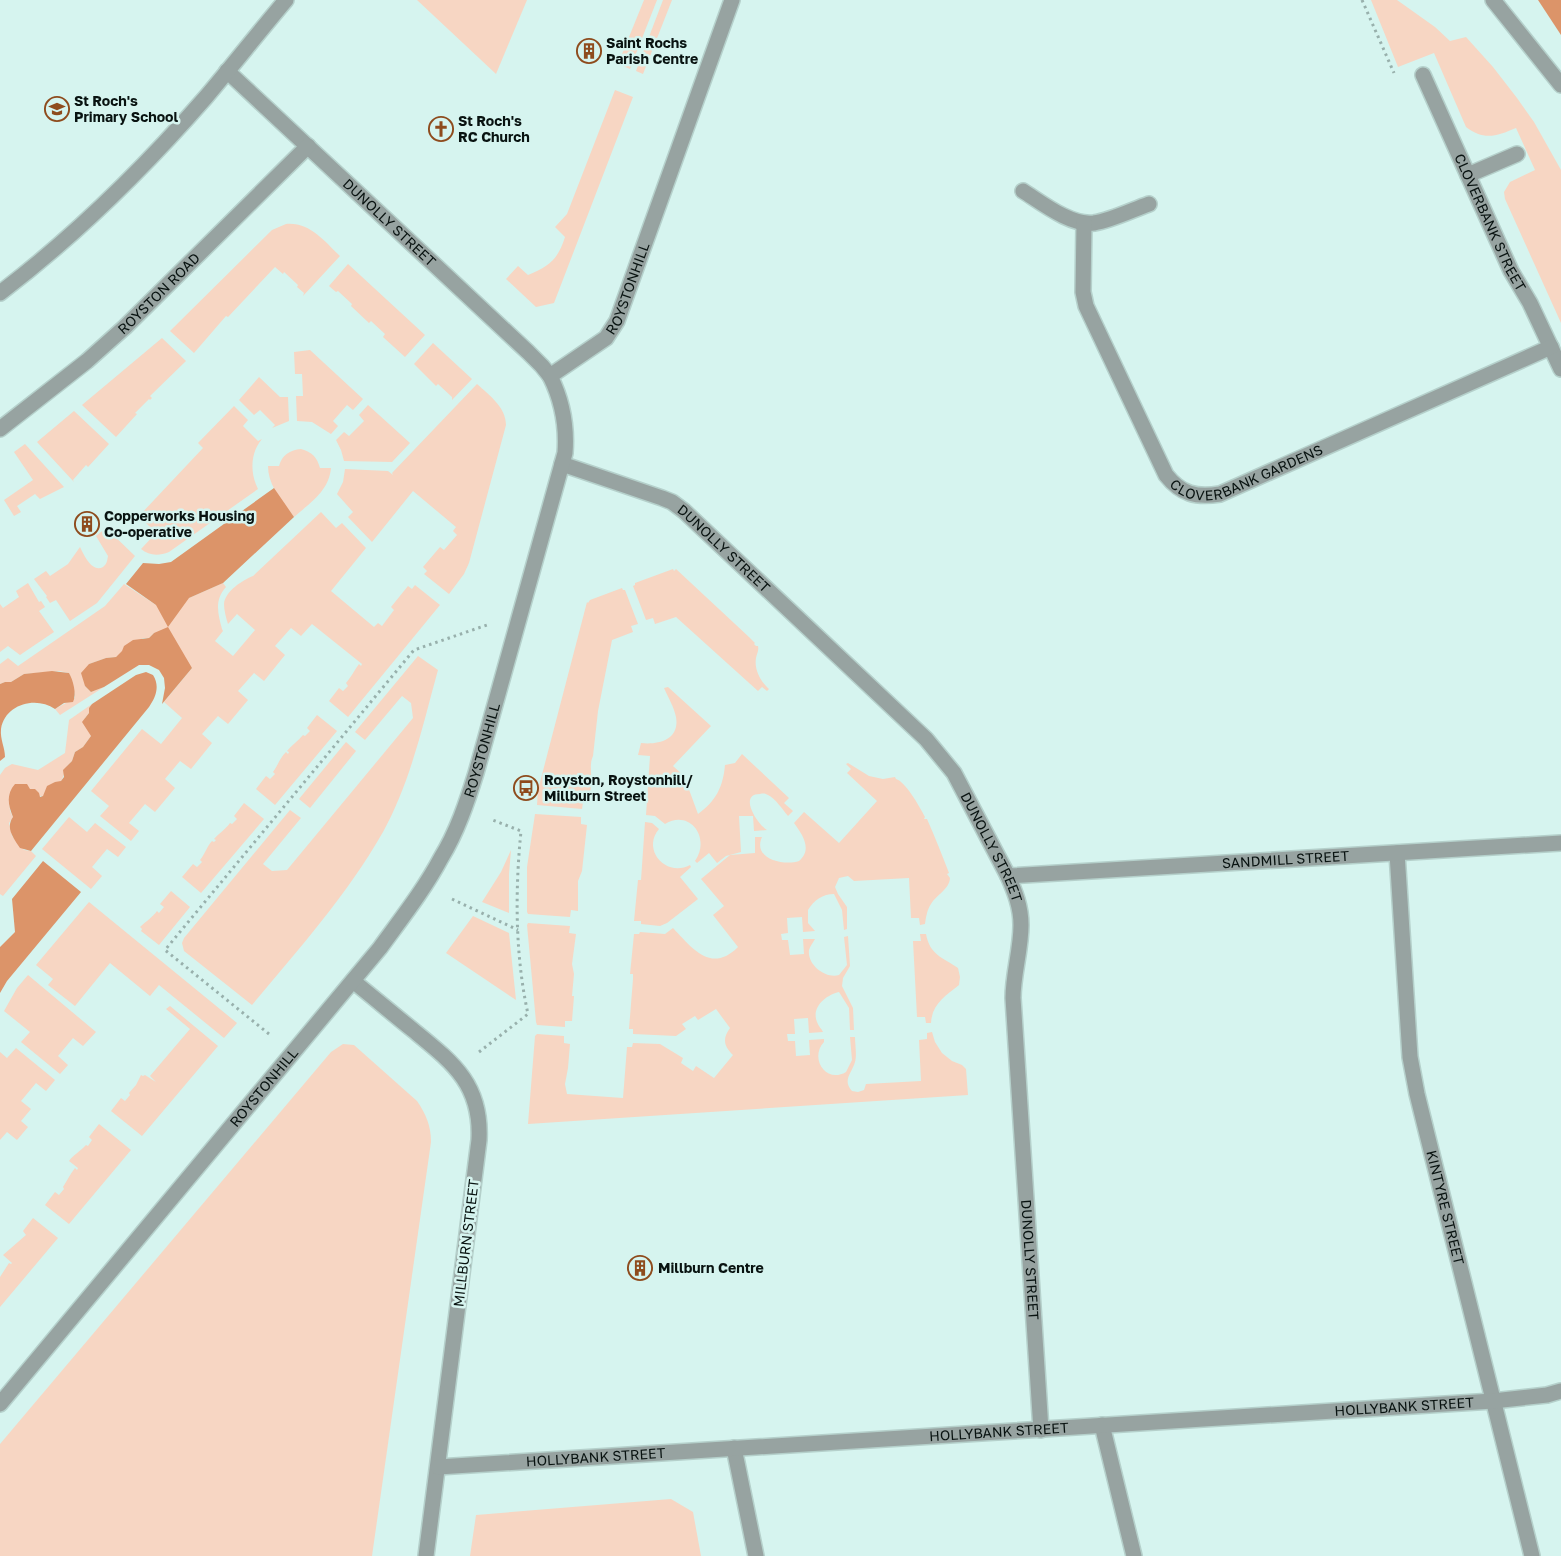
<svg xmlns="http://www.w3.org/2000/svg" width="1561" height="1556" viewBox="0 0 1561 1556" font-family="'Golos Text',sans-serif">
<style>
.green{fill:#f7d6c3}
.forest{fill:#dc9469}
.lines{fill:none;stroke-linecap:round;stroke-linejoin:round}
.minor-casing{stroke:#b5d0cb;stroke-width:18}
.path{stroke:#98b0ac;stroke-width:3;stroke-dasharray:2.5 4;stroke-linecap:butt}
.minor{stroke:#97a3a1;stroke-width:15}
.labels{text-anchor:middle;stroke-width:5;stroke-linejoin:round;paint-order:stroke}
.poi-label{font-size:14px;font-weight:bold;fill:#091311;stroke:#d6f4ef;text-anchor:start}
.street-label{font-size:14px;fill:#091311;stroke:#d6f4ef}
</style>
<rect width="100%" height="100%" fill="#d6f4ef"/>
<g class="green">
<path d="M417 0H527L496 74Z"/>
<path d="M644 0H657L630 69 618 64Z"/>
<path d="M663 0H672L643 74 636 71Z"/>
<path d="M1371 0H1397L1435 27 1450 41 1466 37 1493 67 1517 98 1534 122 1561 170V323L1505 199 1504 192 1510 182 1535 170 1516 128C1497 136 1484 141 1466 127L1434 53 1398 67Z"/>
<path d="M615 90 633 97 554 303 536 307 506 279 518 266 528 275C550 266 558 259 565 237L555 227 567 214Z"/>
<path d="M286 224C310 222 324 241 340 256L303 296 304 293 297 287 298 285 284 272 283 274 275 267 228 317 226 316 194 353 170 331 272 230Z"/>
<path d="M348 264 425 335 405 357 383 337 385 334 371 321 369 323 351 306 352 304 338 291 336 292 329 286Z"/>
<path d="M162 338 186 361 150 396 152 398 150 400 149 399 135 413 137 414 116 437 82 405Z"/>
<path d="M433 343 472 379 452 400V397L438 384 436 386 414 364Z"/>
<path d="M310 350 363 399 353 410 347 405 333 421 338 426 331 434 312 422 297 421 296 396H303L302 374H295L294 352Z"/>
<path d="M259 377 280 397H288L289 421 272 428 275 425 260 410 254 415 239 400Z"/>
<path d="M477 384C489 395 506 407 506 425L469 563 464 574 449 594 424 574 427 571 423 567 440 547 444 550 457 535 453 531 456 527 413 491 372 542 348 517 353 512 337 494 343 482 345 469 388 471 393 475 392 473Z"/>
<path d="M368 405 410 443 392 462 344 461 341 450 336 440 344 432 349 436 364 421 359 415Z"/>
<path d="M234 406 248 420 243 426 258 441 262 439C250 453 250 473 258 489L169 552C159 556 149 556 141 549L156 533 139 516 203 448 198 443Z"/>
<path d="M74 411 109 444 88 467 86 465 73 480 74 482 37 442Z"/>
<path d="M25 444 64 487 40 499 35 494 17 506 21 512 14 516 4 500 33 480 14 452Z"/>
<path d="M301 449C312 452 317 457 320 468H331C329 491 310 503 294 517 283 502 268 486 268 466H279C282 455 290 450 301 449Z"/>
<path d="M321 512 336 528 342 523 366 548 331 591 374 627 378 623 382 626 394 610 391 607 408 586 412 589 415 585 440 605 348 717 329 701 339 688 343 691 348 686 346 683C351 677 354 671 359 664L361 666 362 664 312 624 301 636 291 628 275 646 285 655 264 681 254 673 238 691 248 700 228 724 218 716 202 734 212 743 191 769 180 761 165 779 175 788 155 812 145 804 129 823 139 831 131 841 100 816 109 806 91 791 142 729 161 744 182 718 164 702 192 668 154 633 149 638H143L116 657 106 658 89 664 85 686 91 692 104 687 60 715 55 709 75 698V695L69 673 59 671 24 674 11 682H5L0 684V664L8 658 18 666 105 606 124 584 156 605 189 598 223 583 226 587C214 600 218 614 222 629L223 631 215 641 233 656 255 630 237 614 228 624C226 618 224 610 224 604 225 591 243 580 253 576Z"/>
<path d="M106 528 135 556 97 603 70 621 56 600 50 603 46 597 47 596 34 579 46 571 50 576 68 564 80 547C84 555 92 573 103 567 107 564 107 561 108 556L96 536Z"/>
<path d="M673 569 674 571 676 569 749 637 755 643 754 644 756 646H758C759 651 757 653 756 658 754 670 761 682 769 689L767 691 762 687 758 691 676 617 655 624 653 618 646 620 633 586 635 585V583Z"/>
<path d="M28 583 39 602 41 601 45 607 39 611 54 632 20 655 8 646 0 652V604L3 608 19 597 16 591Z"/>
<path d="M622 588 623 590H625L638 624 631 626 633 632 612 640 598 711 593 756C589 765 592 772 591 781 591 788 590 795 589 802H583L582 809 537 805 538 790 587 602 588 603 590 600Z"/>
<path d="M418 656 438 670C423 724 411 781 383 832 347 895 298 950 252 1005L184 951 182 943 184 938 290 810 301 818 263 864 272 871 287 870 413 718 411 703 402 696 365 740 355 732Z"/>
<path d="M668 687 711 726 673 766 684 776 698 814C716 801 723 787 725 765L735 763 742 754 789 798 784 803 793 811 788 816C782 809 776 799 768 795 766 794 764 793 760 794 738 794 757 824 767 830L754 831 753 816H739L741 852 726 856 717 863 709 853 697 863 695 861C711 838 690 809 665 824L655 816 646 815 650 756 638 755 641 743C658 745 680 740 676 717 674 707 668 697 664 688Z"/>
<path d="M92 704 89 708V713L85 718 91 736 83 747 75 752 72 761 67 766 61 782H55L43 796 9 795 10 811 13 817 9 823 12 836 24 850 31 851 36 856 3 896 0 894V775L5 768 12 764 38 770 65 753 69 720Z"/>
<path d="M317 715 337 731 275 805 256 789 266 776 270 779 275 774 273 772C278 765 280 758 286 752L288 754 289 752 287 751C292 745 298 741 303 735L305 736 310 731 307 728Z"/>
<path d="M346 742 356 751 310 808 299 799Z"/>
<path d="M848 763 869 776 883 779 895 777 896 779C905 781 920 807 925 817L924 819H927C935 837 942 855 949 873L947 874 950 878C949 890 937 894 931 904 927 910 926 917 925 924L920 925 919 918H911L909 878 854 881 848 876 839 878 835 887 838 894 847 907V929L844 930 842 910 834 894C823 894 814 900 808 910V923L815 931 803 932 802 917 787 918 788 933 781 934 782 940H788L790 955 804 954 803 939H815C813 943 810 946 809 950 807 965 826 979 839 975L847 965 844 937 848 936 850 966 843 978 842 986 853 1008 854 1030H850L849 1008 839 992C826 995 811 1007 817 1022 818 1026 822 1029 823 1032L809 1033 808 1018 794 1019 795 1034H787L788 1041H795L796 1056 810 1055 809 1040 824 1039V1042C809 1058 826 1084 846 1072L852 1060 850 1037H855C855 1044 857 1055 855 1062 852 1073 842 1080 852 1091L858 1092 864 1090 866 1084 921 1081 919 1040 927 1039V1033L932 1032 935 1042 942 1053 952 1061 962 1065 966 1069 968 1095 528 1124 535 1036 537 1034 564 1036V1043L570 1044 568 1068 565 1084 567 1094 623 1098 627 1047H632L633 1043 660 1044 683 1058 681 1063 693 1071 696 1066 714 1078 733 1055C724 1046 722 1039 730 1028L716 1009 698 1020 695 1016 682 1024 686 1029 676 1036 633 1034V1029H629L633 979V974H630L634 934H639L640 932 665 934 673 928C692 948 711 974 738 947L713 915 724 906 701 879 730 855 755 853V837H762C752 859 784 866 799 861 813 849 802 834 794 823L804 812 839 843 877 801 847 773 851 769 846 764Z"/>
<path d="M244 803 264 819 201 893 182 877 193 864 197 867 202 862 200 860C205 854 207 846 212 841L214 842 216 840 214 839C219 833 225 830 230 823L232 824 237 819 234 816Z"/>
<path d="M535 814 581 817V824L587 825 582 871 578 881V911L571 910 570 917 528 914 527 912V867Z"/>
<path d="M69 817 87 832 95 823 126 847 118 857 107 849 92 867 102 876 91 889 42 849Z"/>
<path d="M645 822 652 823 659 829C641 850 667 878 690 865L691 867 680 877 698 899 667 923 660 926 641 924V921H634L638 880H641Z"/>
<path d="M511 850 509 874V913L482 902 501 872Z"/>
<path d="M171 891 190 907 159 945 141 931 142 929 140 927C146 921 152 918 157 911L159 913 164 907 160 904Z"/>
<path d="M89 902 237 1023 224 1038 159 985 150 996 110 963 75 1006 48 985 53 979 36 965Z"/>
<path d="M473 916 509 933 516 1000 446 953Z"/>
<path d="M528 923 570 926 569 933 576 934 572 964 574 974 572 996H574L572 1021H565V1027L537 1025 536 1022 527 925Z"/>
<path d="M920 934H926C930 955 942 957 958 968L960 977 959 985C945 996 932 1004 931 1023H926L925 1017H917L913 941H921Z"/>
<path d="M28 975 96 1032 83 1046 73 1038 58 1056 68 1065 60 1074 21 1042 30 1032 4 1011 17 988Z"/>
<path d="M170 1006 218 1046 142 1136 111 1111 121 1098 125 1101 130 1095 129 1093 136 1085 141 1075 143 1076 145 1075 156 1082 150 1076 190 1029 166 1009Z"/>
<path d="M343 1044 354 1045 417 1101C426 1114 431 1126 431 1142L372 1556H0V1444L331 1052Z"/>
<path d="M16 1048 55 1080 46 1091 36 1083 21 1101 31 1109 21 1121 28 1127 17 1140 7 1132 0 1140V1052L7 1058Z"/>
<path d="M99 1124 131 1150 69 1224 45 1205 55 1192 59 1195 64 1189 63 1187C67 1181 70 1174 75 1168L77 1170 78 1168 69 1161C74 1154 81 1151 86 1145L88 1146 92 1140 89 1137Z"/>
<path d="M33 1218 58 1238 0 1307V1277L9 1263 11 1264 12 1263 3 1255 26 1235 23 1231Z"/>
<path d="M671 1499 693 1512 701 1556H470L476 1515Z"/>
</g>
<g class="forest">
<path d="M1538 0H1561V35Z"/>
<path d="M274 488 294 517 223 583 189 598 168 627 192 668 162 704 165 688 164 678 159 670 149 665H139L104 687 91 692 85 686 81 673 89 664 106 658 116 657 122 651 124 646 133 640 149 638 154 633 168 627 156 605 126 584 143 563 159 564 171 562Z"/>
<path d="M52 671 69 673C73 680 77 694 73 702L64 703 55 709C36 696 5 704 1 729 0 740 5 747 5 757L0 761V684L5 682H11L24 674Z"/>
<path d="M146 672 153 675C160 686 156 697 149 707L31 851 20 848C14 839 5 828 13 817 8 805 6 794 15 784H27L30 789H35L39 793 40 797 43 796 47 786 55 782 61 781 64 777 63 770 72 761 75 752 83 747 91 736 82 722 89 713V708L92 704 136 675Z"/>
<path d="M43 861 81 892 7 981 0 993V947L15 932 12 899Z"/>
</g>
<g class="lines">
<defs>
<g id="minor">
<path d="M1493 0 1561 85"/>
<path id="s1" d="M227 71 528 352 542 366 550 376"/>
<path id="s2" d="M1423 75 1511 271 1530 303 1561 369"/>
<path d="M1468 175 1517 154"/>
<path d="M1023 191C1042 203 1071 226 1094 223 1112 220 1132 210 1149 204"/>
<path id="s3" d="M1084 223 1083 292 1086 306 1166 475C1181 494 1196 498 1220 494L1551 347"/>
<path d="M0 293C75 236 144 168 206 97 233 65 259 32 286 0"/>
<path id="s4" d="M0 429 87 361 125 327 308 146"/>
<path id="s5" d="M562 464 662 498 672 502 684 511 926 739 954 773 1008 876C1015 892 1021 907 1021 925 1021 950 1013 974 1013 998L1041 1430"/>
<path id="s6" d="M1397 853 1410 1057 1417 1094 1532 1556"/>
<path id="s7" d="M1008 876 1561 843"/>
<path d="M353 981C373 997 393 1014 413 1030 452 1062 482 1084 479 1140L426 1556"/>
<path id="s8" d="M0 1404 380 948C401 919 424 890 441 858 457 832 467 802 476 773L565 453C567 427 562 400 550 376L606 338 617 321 732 0"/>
<path d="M1102 1425 1134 1556"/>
<path d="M734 1448 756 1556"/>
<path id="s9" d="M438 1467 1493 1401 1547 1395 1561 1391"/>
</g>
</defs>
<use href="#minor" class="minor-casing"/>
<g class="path">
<path d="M1362 0 1394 73"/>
<path d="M452 899 518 930"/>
<path d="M269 1034 165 950 414 650 487 625"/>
<path d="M479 1052 528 1014C515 955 515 891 521 831L490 819"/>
</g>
<use href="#minor" class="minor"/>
</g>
<defs>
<symbol id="building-ring" viewBox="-11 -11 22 22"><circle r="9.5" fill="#d6f4ef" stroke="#8e4b1d" stroke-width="1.5"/><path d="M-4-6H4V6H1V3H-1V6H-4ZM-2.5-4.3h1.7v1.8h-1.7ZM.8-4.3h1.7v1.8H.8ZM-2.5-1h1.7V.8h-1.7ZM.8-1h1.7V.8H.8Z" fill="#8e4b1d"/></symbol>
<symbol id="school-ring" viewBox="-11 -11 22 22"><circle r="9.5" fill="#d6f4ef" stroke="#8e4b1d" stroke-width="1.5"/><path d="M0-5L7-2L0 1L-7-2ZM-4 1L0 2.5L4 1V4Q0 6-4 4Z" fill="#8e4b1d"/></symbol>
<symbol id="church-ring" viewBox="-11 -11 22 22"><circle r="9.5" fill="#d6f4ef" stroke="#8e4b1d" stroke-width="1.5"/><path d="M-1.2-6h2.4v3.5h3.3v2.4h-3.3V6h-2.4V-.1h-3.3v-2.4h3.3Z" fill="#8e4b1d"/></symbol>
<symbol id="bus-ring" viewBox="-11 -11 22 22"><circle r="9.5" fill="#d6f4ef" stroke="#8e4b1d" stroke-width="1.5"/><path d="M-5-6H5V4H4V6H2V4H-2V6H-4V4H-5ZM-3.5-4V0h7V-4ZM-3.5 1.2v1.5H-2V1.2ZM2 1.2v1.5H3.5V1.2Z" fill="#8e4b1d"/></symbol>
</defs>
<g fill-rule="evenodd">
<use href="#building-ring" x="575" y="37" width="28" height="28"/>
<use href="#school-ring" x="43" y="95" width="28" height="28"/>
<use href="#church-ring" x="427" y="115" width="28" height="28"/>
<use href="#building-ring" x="73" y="510" width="28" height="28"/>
<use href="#bus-ring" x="512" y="774" width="28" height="28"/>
<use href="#building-ring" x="626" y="1254" width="28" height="28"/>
</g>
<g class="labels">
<g class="poi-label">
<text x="606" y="48">Saint Rochs<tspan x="606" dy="16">Parish Centre</tspan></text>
<text x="74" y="106">St Roch's<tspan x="74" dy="16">Primary School</tspan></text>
<text x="458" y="126">St Roch's<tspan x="458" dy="16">RC Church</tspan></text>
<text x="104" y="521">Copperworks Housing<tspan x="104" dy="16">Co-operative</tspan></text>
<text x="544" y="785">Royston, Roystonhill/<tspan x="544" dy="16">Millburn Street</tspan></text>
<text x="658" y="1273">Millburn Centre</text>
</g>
<g class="street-label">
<text dy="5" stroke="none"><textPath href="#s2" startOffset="162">CLOVERBANK STREET</textPath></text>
<text dy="5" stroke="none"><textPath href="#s1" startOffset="222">DUNOLLY STREET</textPath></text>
<text dy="5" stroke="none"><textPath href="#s8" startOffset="1328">ROYSTONHILL</textPath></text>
<text dy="5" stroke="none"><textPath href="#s4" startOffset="209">ROYSTON ROAD</textPath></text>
<text dy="5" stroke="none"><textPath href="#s3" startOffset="361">CLOVERBANK GARDENS</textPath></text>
<text dy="5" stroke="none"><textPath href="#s5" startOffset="186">DUNOLLY STREET</textPath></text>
<text dy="5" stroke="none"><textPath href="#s8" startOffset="818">ROYSTONHILL</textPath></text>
<text dy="5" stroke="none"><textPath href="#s5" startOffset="591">DUNOLLY STREET</textPath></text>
<text dy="5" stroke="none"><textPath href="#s7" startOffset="278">SANDMILL STREET</textPath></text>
<text dy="5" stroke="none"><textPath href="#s8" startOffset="412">ROYSTONHILL</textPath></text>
<text dy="5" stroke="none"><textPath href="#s6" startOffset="359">KINTYRE STREET</textPath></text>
<text transform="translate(466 1243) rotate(-83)" y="5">MILLBURN STREET</text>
<text dy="5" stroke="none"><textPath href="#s5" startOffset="1011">DUNOLLY STREET</textPath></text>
<text dy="5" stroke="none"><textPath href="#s9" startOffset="968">HOLLYBANK STREET</textPath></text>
<text dy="5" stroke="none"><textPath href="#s9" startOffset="562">HOLLYBANK STREET</textPath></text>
<text dy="5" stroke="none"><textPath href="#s9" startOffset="158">HOLLYBANK STREET</textPath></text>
</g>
</g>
</svg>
